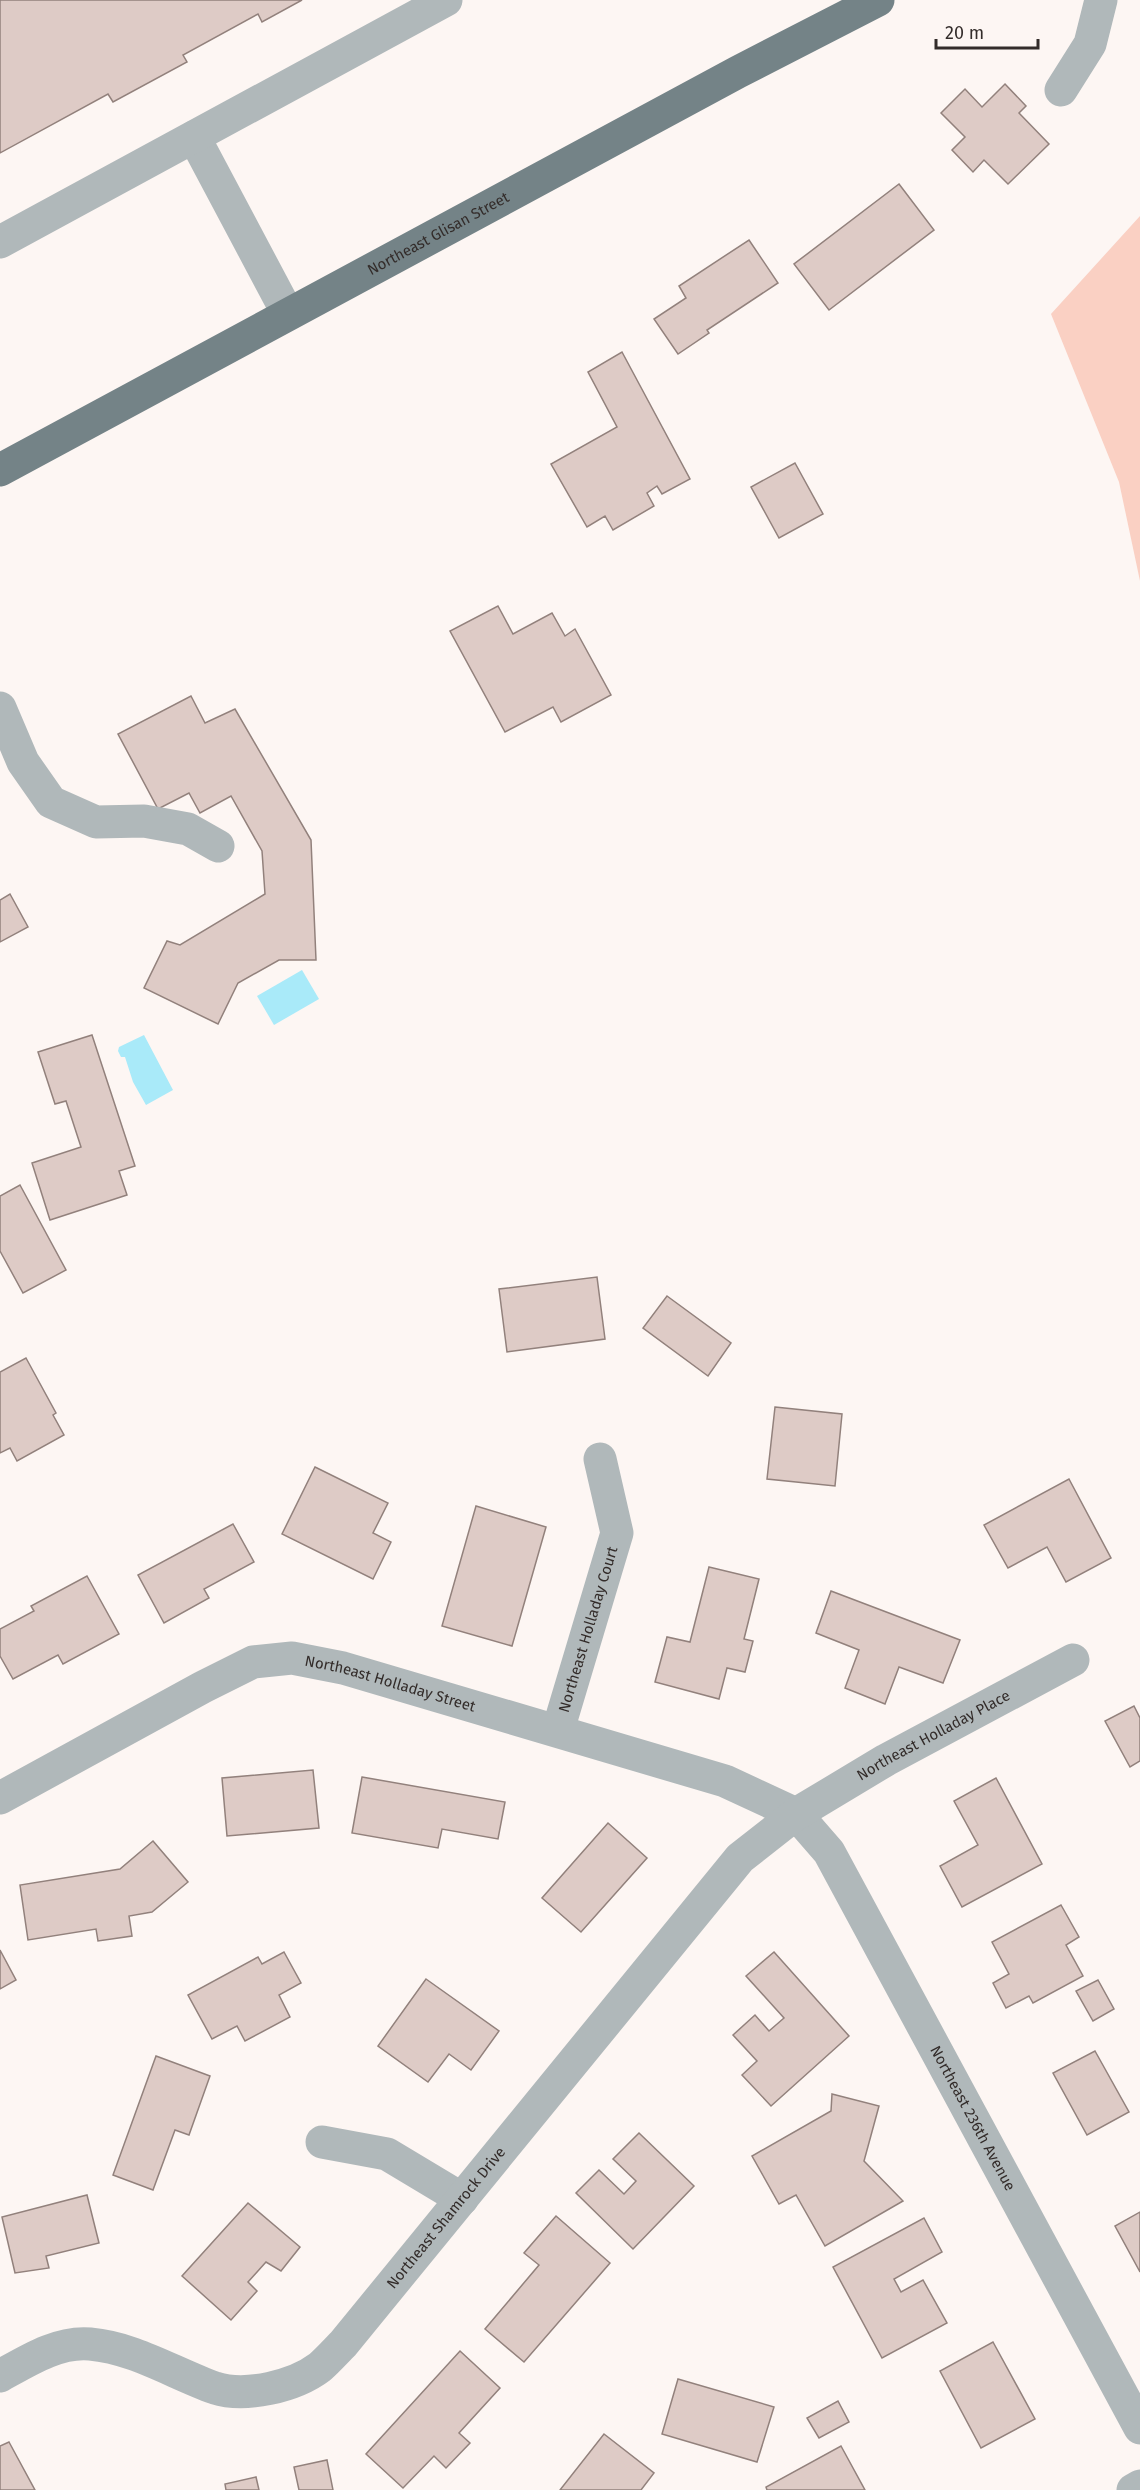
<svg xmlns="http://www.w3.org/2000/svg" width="1140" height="2490" viewBox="0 0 1140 2490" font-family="'Fira Sans',sans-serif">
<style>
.green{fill:#fad0c3}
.water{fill:#a9eaf9}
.building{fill:#decbc6;stroke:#92817c;stroke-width:1.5}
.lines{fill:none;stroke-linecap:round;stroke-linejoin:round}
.minor{stroke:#b0b8ba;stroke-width:33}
.major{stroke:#748387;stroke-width:33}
.labels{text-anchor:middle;stroke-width:4.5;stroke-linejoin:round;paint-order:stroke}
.street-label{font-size:15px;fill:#332c2a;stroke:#fdf6f3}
</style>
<rect width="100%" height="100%" fill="#fdf6f3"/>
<path class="green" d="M1140 216V581L1119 482 1051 314Z"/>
<g class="water">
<path d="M302 970 319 999 274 1025 257 996Z"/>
<path d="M144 1035 173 1090 146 1105 133 1082 125 1057H121L118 1051 119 1047Z"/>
</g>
<g class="building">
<path d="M0 0H302L262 22 258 14 183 55 187 62 113 102 108 94 0 153Z"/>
<path d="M1005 84 1026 106 1019 113 1049 144 1008 184 984 160 973 172 952 150 965 137 941 113 965 89 982 107Z"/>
<path d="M899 184 934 230 829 310 794 264Z"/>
<path d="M749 240 778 283 707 330 709 333 678 354 654 319 686 298 679 286Z"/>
<path d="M622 352 690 479 662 494 657 486 647 493 654 506 613 530 605 516 587 527 551 464 617 427 588 372Z"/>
<path d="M795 463 823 514 779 538 751 487Z"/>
<path d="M498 606 513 634 552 613 565 636 575 629 611 695 561 722 553 707 505 732 450 631Z"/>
<path d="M191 696 205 723 235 709 311 840 316 960H279L238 983 218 1024 144 988 167 941 180 945 265 894 262 851 231 796 200 813 189 793 158 809 118 734Z"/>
<path d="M10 894 28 927 0 942V900Z"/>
<path d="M92 1035 135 1166 119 1171 127 1195 50 1220 32 1163 81 1147 66 1101 55 1104 38 1052Z"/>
<path d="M20 1185 66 1270 23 1293 0 1251V1196Z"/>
<path d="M597 1277 605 1339 507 1352 499 1289Z"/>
<path d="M667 1296 731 1343 708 1376 643 1328Z"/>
<path d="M26 1358 56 1413 53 1415 64 1435 17 1461 10 1448 0 1453V1372Z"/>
<path d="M775 1407 842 1414 835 1486 767 1479Z"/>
<path d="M315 1467 388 1503 373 1533 391 1542 373 1579 282 1534Z"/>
<path d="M1069 1479 1111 1558 1066 1582 1047 1547 1008 1568 984 1525Z"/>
<path d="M476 1506 546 1527 512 1646 442 1626Z"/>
<path d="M233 1524 254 1562 204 1589 209 1598 164 1623 138 1575Z"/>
<path d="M709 1567 759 1579 744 1639 753 1641 745 1672 727 1668 719 1699 655 1682 667 1637 690 1642Z"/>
<path d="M87 1576 119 1634 63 1664 58 1655 13 1679 0 1656V1629L34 1611 31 1606Z"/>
<path d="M831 1591 960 1640 943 1683 899 1667 885 1704 845 1688 859 1650 816 1633Z"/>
<path d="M1134 1706 1140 1718V1761L1130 1767 1105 1721Z"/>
<path d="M313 1770 319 1828 227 1836 222 1778Z"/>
<path d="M362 1777 505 1802 498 1839 442 1829 438 1848 352 1833Z"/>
<path d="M996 1778 1042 1864 962 1907 940 1866 978 1845 954 1801Z"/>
<path d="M608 1823 647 1858 581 1932 542 1898Z"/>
<path d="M153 1841 188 1882 152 1912 129 1916 132 1936 98 1941 96 1929 28 1940 20 1885 120 1869Z"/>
<path d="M1061 1905 1079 1937 1066 1945 1083 1976 1033 2003 1029 1996 1006 2008 993 1983 1009 1974 992 1942Z"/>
<path d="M0 1950 16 1980 0 1989Z"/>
<path d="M284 1952 301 1983 279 1995 290 2017 245 2041 237 2026 212 2039 188 1995 258 1957 262 1964Z"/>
<path d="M774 1952 849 2036 771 2106 742 2075 757 2061 733 2035 755 2015 769 2031 784 2018 746 1976Z"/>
<path d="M426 1979 499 2031 471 2070 449 2054 428 2082 378 2046Z"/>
<path d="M1098 1980 1114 2009 1093 2021 1076 1991Z"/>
<path d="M1095 2051 1129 2112 1087 2135 1053 2073Z"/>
<path d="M156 2056 210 2076 189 2135 175 2130 153 2190 113 2175Z"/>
<path d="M832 2094 879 2106 864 2161 903 2201 825 2246 796 2195 779 2204 752 2156 831 2111Z"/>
<path d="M639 2133 694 2186 633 2249 576 2193 599 2170 624 2194 636 2181 613 2159Z"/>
<path d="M87 2195 99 2243 46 2256 49 2268 15 2273 2 2217Z"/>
<path d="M248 2203 300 2247 281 2271 266 2262 248 2282 257 2291 231 2320 182 2276Z"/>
<path d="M1140 2212V2272L1115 2226Z"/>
<path d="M556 2216 610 2263 524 2362 485 2329 539 2265 524 2253Z"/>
<path d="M924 2218 942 2252 894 2279 901 2292 923 2280 947 2323 882 2358 833 2267Z"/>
<path d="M993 2342 1035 2419 981 2448 940 2371Z"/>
<path d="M460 2351 500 2388 459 2433 470 2443 446 2468 434 2456 403 2488 366 2454Z"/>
<path d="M678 2379 774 2407 757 2462 662 2434Z"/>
<path d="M838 2401 849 2422 819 2438 807 2418Z"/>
<path d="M604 2434 654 2473 641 2490H560Z"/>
<path d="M9 2442 35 2490H0V2446Z"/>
<path d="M841 2446 865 2490H767L766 2487Z"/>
<path d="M327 2460 333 2490H299L294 2467Z"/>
<path d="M256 2477 259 2490H226L225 2484Z"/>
</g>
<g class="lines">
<g class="minor">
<path d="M1061 90 1090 44 1101 0"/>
<path d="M194 137 288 314"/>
<path d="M0 242 446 0"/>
<path d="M0 708 23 762 51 802 96 822 144 821 188 829 218 846"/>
<path id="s1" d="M558 1730 617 1533 600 1459"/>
<path id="s2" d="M0 1798 203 1687 253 1662 292 1658 343 1668 725 1781 796 1814 829 1852 1140 2428"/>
<path d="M322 2142 387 2154 462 2199"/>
<path id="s3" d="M0 2376C27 2361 58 2341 90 2344 135 2348 173 2373 215 2388 246 2398 295 2386 320 2367 328 2360 336 2351 343 2344L740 1858 796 1814 886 1760 1073 1660"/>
<path d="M1133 2490 1140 2486"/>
</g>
<path class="major" id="s4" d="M0 470 738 72 878 0"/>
</g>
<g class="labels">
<g class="street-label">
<text dy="5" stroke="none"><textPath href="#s4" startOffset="498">Northeast Glisan Street</textPath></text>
<text dy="5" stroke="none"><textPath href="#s1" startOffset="105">Northeast Holladay Court</textPath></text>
<text dy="5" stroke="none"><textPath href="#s2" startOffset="428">Northeast Holladay Street</textPath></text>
<text dy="5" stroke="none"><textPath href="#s3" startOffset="1230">Northeast Holladay Place</textPath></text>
<text dy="5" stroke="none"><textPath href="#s2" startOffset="1208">Northeast 236th Avenue</textPath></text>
<text dy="5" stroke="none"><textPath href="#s3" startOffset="536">Northeast Shamrock Drive</textPath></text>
</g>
</g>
<path d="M936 39v9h102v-9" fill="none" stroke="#332c2a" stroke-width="3"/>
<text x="945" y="39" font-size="18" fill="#332c2a" stroke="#fdf6f3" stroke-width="4.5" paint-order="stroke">20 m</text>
</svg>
